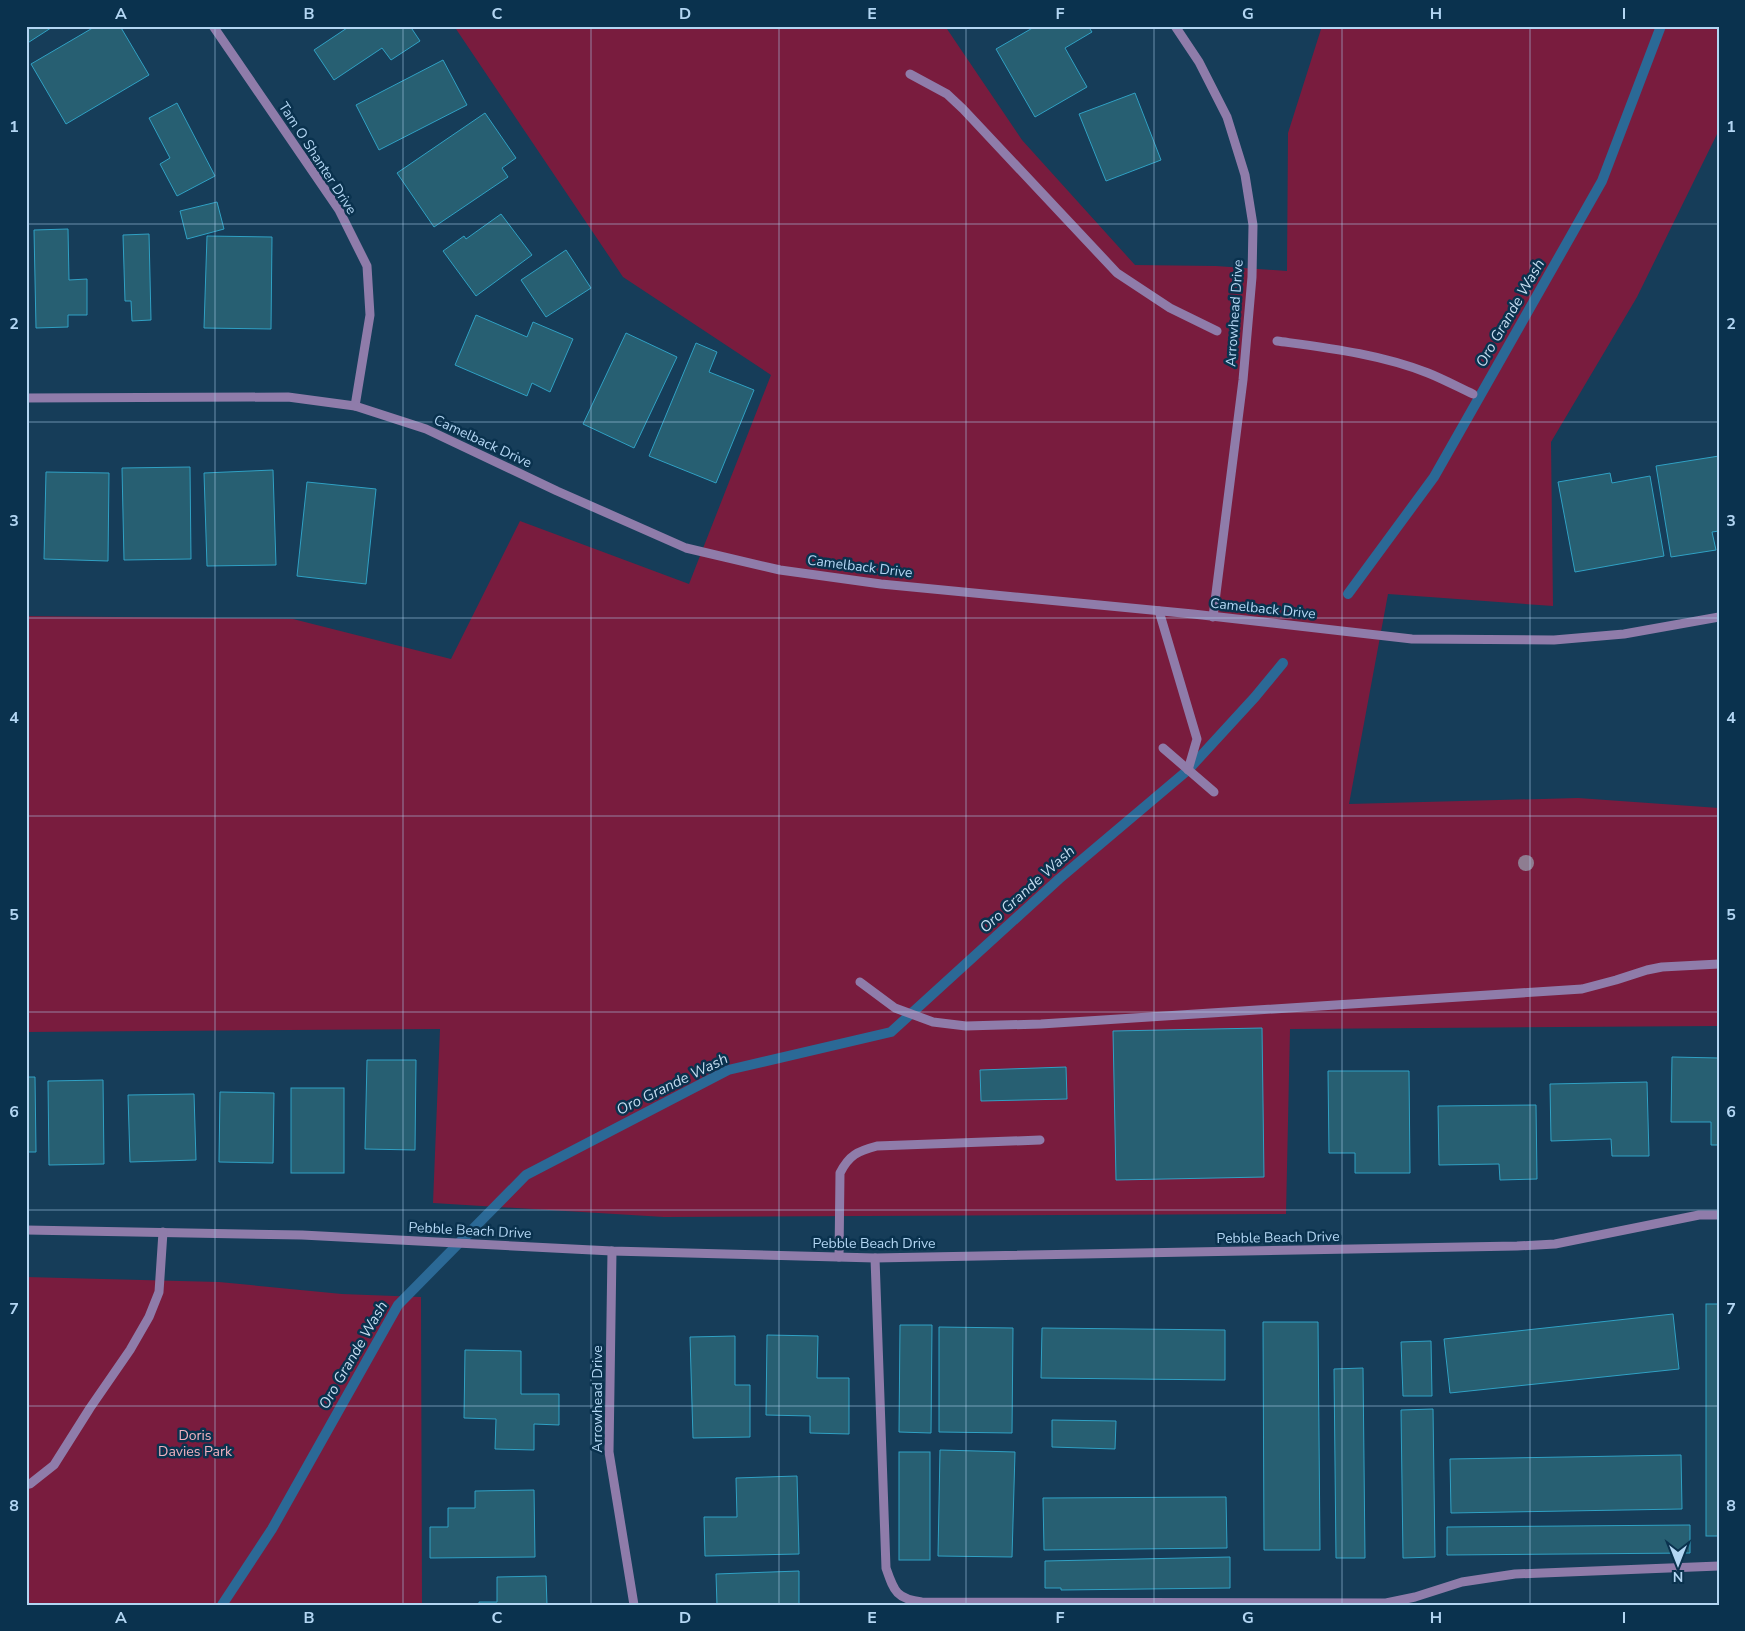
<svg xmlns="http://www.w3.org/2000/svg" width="1745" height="1631" viewBox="0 0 1745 1631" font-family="'Nunito Sans',sans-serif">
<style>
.green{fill:#791c3e}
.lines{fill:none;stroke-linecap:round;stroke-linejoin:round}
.stream{stroke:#2b6996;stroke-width:10}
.building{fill:#275f72;stroke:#30a1c4}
.minor{stroke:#8f7caa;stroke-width:9}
.tree{fill:#8e7d91}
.grid{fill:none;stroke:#b3d6f3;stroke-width:1;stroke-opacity:0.55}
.labels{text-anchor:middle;stroke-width:5;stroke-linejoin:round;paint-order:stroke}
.street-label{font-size:14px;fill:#b3d6f3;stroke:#0a324e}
.park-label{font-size:14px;fill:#f0b1bf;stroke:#0a324e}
.water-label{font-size:15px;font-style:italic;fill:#c3dbef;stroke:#0a324e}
.neatline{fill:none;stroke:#b3d6f3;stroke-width:2}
.grid-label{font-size:16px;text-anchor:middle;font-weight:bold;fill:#b3d6f3}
</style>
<rect width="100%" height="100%" fill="#163d59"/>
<g class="green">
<path d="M454 26H945L1022 140 1135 265 1216 266 1287 271 1288 133 1322 26H1719V130L1637 297 1551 442 1553 606 1388 594 1349 804 1578 798 1719 808V1026L1290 1029 1286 1214 664 1217 433 1203 440 1029 26 1032V616L293 619 451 659 520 521 689 584 771 375 623 277Z"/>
<path d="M26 1277 219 1282 342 1294 421 1297 422 1605H26Z"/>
</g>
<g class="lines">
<g class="stream">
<path d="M1348 594 1434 477 1602 181 1661 26"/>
<path d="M222 1605 272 1529 398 1305 526 1175 728 1070 891 1032 1059 879 1188 770 1255 697 1283 663"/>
</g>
</g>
<g class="building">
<path d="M26 26H54L26 44Z"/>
<path d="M96 26H120L149 75 66 124 31 64Z"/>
<path d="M350 26H410L420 41 391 60 382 48 334 80 314 50Z"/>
<path d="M1036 26H1088L1092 32 1065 48 1087 87 1035 117 996 49Z"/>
<path d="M443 60 467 105 379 150 356 105Z"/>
<path d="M1135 93 1161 160 1106 181 1079 114Z"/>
<path d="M177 103 215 176 177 196 160 164 170 158 149 118Z"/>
<path d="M485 113 516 158 502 168 508 177 434 227 397 173Z"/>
<path d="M217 202 224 229 187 239 180 211Z"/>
<path d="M501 214 532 255 476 296 443 251 464 236 466 239Z"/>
<path d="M68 229 69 280 87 279V315H68V327L36 328 34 230Z"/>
<path d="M149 234 151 320 132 321 131 301H125L123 235Z"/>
<path d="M207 236 272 237 271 329 204 328Z"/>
<path d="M566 250 591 288 546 317 521 280Z"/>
<path d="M476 315 527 337 533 322 573 339 550 392 532 383 527 396 455 365Z"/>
<path d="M626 333 677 357 634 448 583 424Z"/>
<path d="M696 343 717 352 709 372 754 390 716 483 649 456Z"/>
<path d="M1719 456V531L1712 532 1716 550 1671 557 1656 466Z"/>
<path d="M190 467 191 559 124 560 122 468Z"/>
<path d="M273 470 276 565 207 566 204 473Z"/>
<path d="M46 472 109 473 108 561 44 559Z"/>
<path d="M1610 473 1612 483 1650 476 1664 556 1575 572 1558 482Z"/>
<path d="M307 482 376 489 366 584 297 576Z"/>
<path d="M1262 1028 1264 1177 1116 1180 1113 1031Z"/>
<path d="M1672 1057 1719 1058V1145H1711V1122H1671Z"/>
<path d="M367 1060H416L415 1150 365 1149Z"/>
<path d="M1066 1067 1067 1099 981 1101 980 1070Z"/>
<path d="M1328 1071H1409L1410 1173H1355V1153H1329Z"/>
<path d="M26 1077H35L36 1152H26Z"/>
<path d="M103 1080 104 1164 49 1165 48 1081Z"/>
<path d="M1647 1082 1649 1156H1612L1611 1139 1551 1141 1550 1084Z"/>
<rect x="291" y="1088" width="53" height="85"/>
<path d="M220 1092 274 1093 273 1163 219 1162Z"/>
<path d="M194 1094 196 1160 130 1162 128 1095Z"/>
<path d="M1536 1105 1537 1179 1500 1180 1499 1164 1439 1165 1438 1106Z"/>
<rect x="1706" y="1304" width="13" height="232"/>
<path d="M1673 1314 1679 1369 1450 1393 1444 1339Z"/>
<path d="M1263 1322H1318L1320 1550H1264Z"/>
<path d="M900 1325H932L931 1433 899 1432Z"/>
<path d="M939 1327 1013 1328 1012 1433 939 1432Z"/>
<path d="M1042 1328 1225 1330V1380L1041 1378Z"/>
<path d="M767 1335 818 1336 817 1378H849V1434L810 1433V1416L766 1415Z"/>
<path d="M735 1336V1385H750V1437L693 1438 690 1337Z"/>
<path d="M1431 1341 1432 1396H1403L1401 1342Z"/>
<path d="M465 1350 521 1351V1394H559V1425L534 1424V1450L495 1449 496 1419 464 1418Z"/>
<path d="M1363 1368 1365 1558H1336L1334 1369Z"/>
<path d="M1433 1409 1435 1557 1403 1558 1401 1410Z"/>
<path d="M1052 1420 1116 1421 1115 1449 1052 1447Z"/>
<path d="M940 1450 1015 1452 1012 1557 938 1556Z"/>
<rect x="899" y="1452" width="31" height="108"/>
<path d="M1681 1455 1682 1509 1451 1513 1450 1459Z"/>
<path d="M797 1476 799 1554 705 1556 704 1517H737L736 1478Z"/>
<path d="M534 1490 535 1557 430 1558V1527H448V1508H475V1491Z"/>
<path d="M1226 1497 1227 1548 1044 1550 1043 1498Z"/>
<path d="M1690 1525V1553L1447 1555V1527Z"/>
<path d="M1230 1557V1588L1061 1590V1588H1045V1561Z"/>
<path d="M799 1571V1605H717L716 1574Z"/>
<path d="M546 1576 547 1605H479V1602H497V1577Z"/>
</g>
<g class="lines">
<g class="minor">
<path d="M213 26 339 210 367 266 370 315 355 406"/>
<path d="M1175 26 1199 62 1227 117 1245 175 1253 225 1252 277 1243 380 1213 617"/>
<path d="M910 74 947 94 963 109 1117 273 1170 308 1217 331"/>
<path d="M1277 341C1328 348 1380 354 1428 373 1443 379 1458 387 1473 394"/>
<path d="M26 398 288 397 355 406 426 429 557 491 686 548 780 570 881 584 1193 614 1412 639 1554 640 1624 634 1719 617"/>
<path d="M1159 611 1197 739 1188 770"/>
<path d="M1163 748 1214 792"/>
<path d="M860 982 895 1008 933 1022 966 1026 1041 1024 1582 989 1616 980 1647 970 1662 967 1719 964"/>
<path d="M26 1230 302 1235 612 1251 875 1258 1517 1246 1555 1244 1699 1215H1719"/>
<path d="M612 1251 609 1452 634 1605"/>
<path d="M839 1257 840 1173C849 1155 858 1151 877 1146L1040 1140"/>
<path d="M875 1258 886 1568C894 1591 896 1599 922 1602L1386 1603 1415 1597 1462 1582 1515 1574 1719 1566"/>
<path d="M26 1485 30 1484 54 1465 90 1408 130 1350 149 1317 159 1292 163 1232"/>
</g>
</g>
<circle class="tree" cx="1526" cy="863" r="8"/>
<path class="grid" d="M215 26V1605M403 26V1605M591 26V1605M779 26V1605M966 26V1605M1154 26V1605M1342 26V1605M1530 26V1605M26 224H1719M26 422H1719M26 618H1719M26 816H1719M26 1012H1719M26 1210H1719M26 1406H1719"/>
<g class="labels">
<g class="street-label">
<text transform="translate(318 158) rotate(57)" y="5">Tam O Shanter Drive</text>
<text transform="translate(1234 313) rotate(-86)" y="5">Arrowhead Drive</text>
<text transform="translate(483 441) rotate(25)" y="5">Camelback Drive</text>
<text transform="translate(860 566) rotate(7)" y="5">Camelback Drive</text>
<text transform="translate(1263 608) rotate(6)" y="5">Camelback Drive</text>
<text transform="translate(470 1230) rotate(3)" y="5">Pebble Beach Drive</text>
<text transform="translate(1278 1237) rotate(-1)" y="5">Pebble Beach Drive</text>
<text x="874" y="1248">Pebble Beach Drive</text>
<text transform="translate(597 1399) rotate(-90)" y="5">Arrowhead Drive</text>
</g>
<g class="park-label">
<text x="195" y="1440">Doris<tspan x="195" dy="16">Davies Park</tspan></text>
</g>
<g class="water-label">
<text transform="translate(1510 313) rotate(-60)" y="5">Oro Grande Wash</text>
<text transform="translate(1027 889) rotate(-42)" y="5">Oro Grande Wash</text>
<text transform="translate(672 1084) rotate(-26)" y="5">Oro Grande Wash</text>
<text transform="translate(353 1355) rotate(-60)" y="5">Oro Grande Wash</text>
</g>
</g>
<rect width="1745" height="1631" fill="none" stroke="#0a324e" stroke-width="55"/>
<g transform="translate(1678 1564) rotate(180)" stroke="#0a324e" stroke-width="4" paint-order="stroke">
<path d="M0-4L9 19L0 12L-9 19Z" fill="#b3d6f3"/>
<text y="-8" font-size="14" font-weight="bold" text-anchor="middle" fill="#b3d6f3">N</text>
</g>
<rect x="28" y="28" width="1690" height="1576" class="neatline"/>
<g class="grid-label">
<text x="121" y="19">A</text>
<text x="309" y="19">B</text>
<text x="497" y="19">C</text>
<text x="685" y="19">D</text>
<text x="872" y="19">E</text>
<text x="1060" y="19">F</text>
<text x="1248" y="19">G</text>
<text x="1436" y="19">H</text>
<text x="1624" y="19">I</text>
<text x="14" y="132">1</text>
<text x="1731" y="132">1</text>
<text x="14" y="329">2</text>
<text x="1731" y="329">2</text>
<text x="14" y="526">3</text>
<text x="1731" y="526">3</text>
<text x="14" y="723">4</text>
<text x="1731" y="723">4</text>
<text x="14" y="920">5</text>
<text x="1731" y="920">5</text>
<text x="14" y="1117">6</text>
<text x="1731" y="1117">6</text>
<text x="14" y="1314">7</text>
<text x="1731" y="1314">7</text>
<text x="14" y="1511">8</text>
<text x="1731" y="1511">8</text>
<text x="121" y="1623">A</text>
<text x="309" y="1623">B</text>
<text x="497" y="1623">C</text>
<text x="685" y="1623">D</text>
<text x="872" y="1623">E</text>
<text x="1060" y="1623">F</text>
<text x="1248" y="1623">G</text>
<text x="1436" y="1623">H</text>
<text x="1624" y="1623">I</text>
</g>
</svg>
